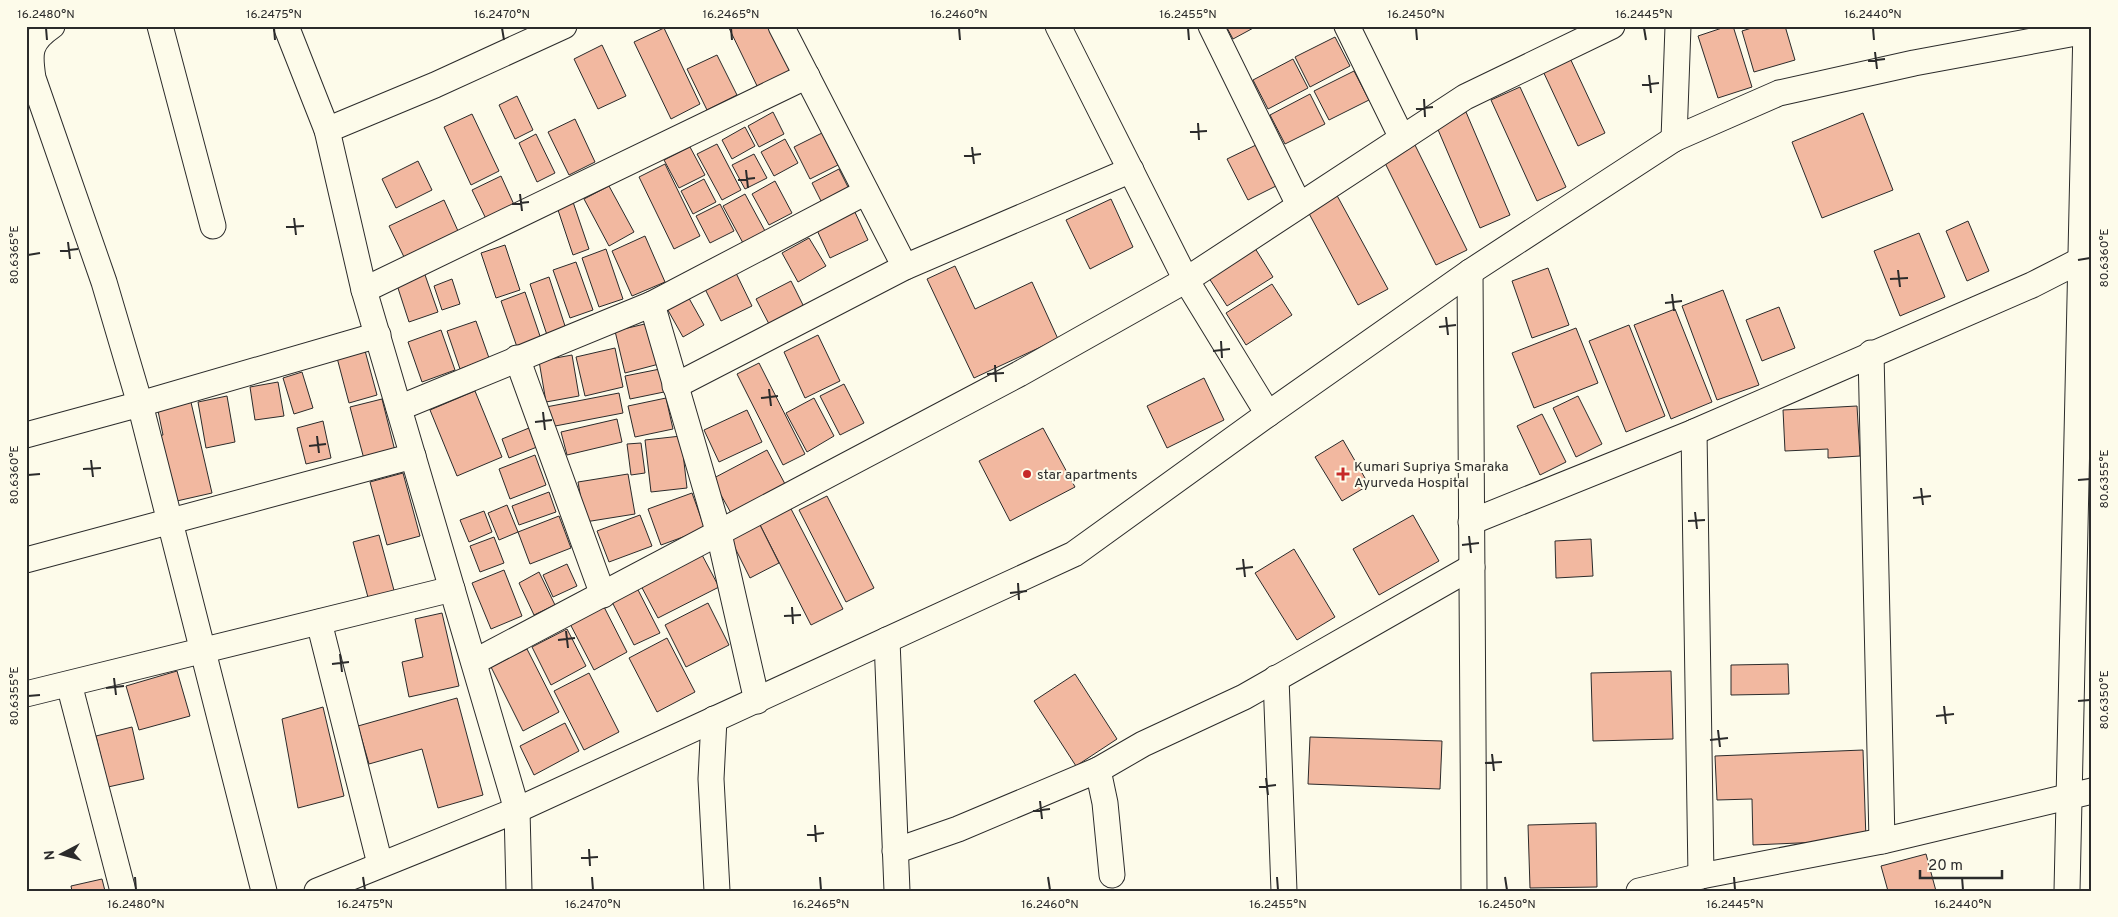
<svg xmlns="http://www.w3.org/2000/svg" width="2118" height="917" viewBox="0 0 2118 917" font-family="Overpass,sans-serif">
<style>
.building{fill:#f2b8a0;stroke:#2b2b2b}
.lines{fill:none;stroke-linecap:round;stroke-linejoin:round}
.street-casing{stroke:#2b2b2b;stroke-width:27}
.street{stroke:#fdfbea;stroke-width:25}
.ticks{fill:none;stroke:#2b2b2b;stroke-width:2}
.poi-dot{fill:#c62828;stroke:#fdfbea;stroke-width:2}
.labels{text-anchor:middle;stroke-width:4;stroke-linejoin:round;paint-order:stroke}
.poi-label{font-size:14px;fill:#2b2b2b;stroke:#fdfbea;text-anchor:start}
.neatline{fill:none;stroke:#2b2b2b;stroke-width:2}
.ticks-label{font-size:12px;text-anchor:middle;fill:#2b2b2b}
</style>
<rect width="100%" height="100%" fill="#fdfbea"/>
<g class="building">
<path d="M728 26H772L795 76 760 92Z"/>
<path d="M1226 26H1257L1233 39Z"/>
<path d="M1728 26H1733L1752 87 1718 98 1698 36Z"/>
<path d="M1758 26H1785L1795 60 1754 72 1742 31Z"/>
<path d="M664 28 700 104 671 119 634 42Z"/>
<path d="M1335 37 1350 66 1310 87 1295 57Z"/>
<path d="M602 45 626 96 598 109 574 59Z"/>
<path d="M717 55 737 95 707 110 687 69Z"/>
<path d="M1569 56 1605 133 1578 146 1542 69Z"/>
<path d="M1293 59 1308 88 1268 109 1253 80Z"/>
<path d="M1354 71 1369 100 1329 120 1314 91Z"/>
<path d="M1520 87 1566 187 1537 201 1491 100Z"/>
<path d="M1310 94 1325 124 1285 144 1270 115Z"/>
<path d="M517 96 533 130 515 139 499 105Z"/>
<path d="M773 112 784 134 759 147 748 126Z"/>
<path d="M1466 112 1510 215 1480 228 1436 125Z"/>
<path d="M1863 113 1893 190 1822 218 1792 142Z"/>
<path d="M472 114 499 171 471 185 444 127Z"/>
<path d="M575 119 595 162 569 175 548 132Z"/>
<path d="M745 127 755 146 732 159 722 140Z"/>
<path d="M822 133 838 165 810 179 794 147Z"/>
<path d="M536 134 555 173 537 182 519 143Z"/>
<path d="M785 139 798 163 774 176 761 152Z"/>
<path d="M1413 141 1467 250 1436 265 1382 157Z"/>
<path d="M717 144 741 190 722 200 697 154Z"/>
<path d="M1256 145 1276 186 1248 200 1227 159Z"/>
<path d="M690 147 705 175 679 188 664 160Z"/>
<path d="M754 154 767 178 745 189 732 165Z"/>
<path d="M418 161 432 190 396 208 382 179Z"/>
<path d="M665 164 700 236 674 249 639 177Z"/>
<path d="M839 169 851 193 824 207 812 183Z"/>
<path d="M501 176 516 209 488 223 472 190Z"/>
<path d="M704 179 716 202 693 214 681 191Z"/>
<path d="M775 181 792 213 769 225 752 194Z"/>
<path d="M609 186 634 232 609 246 584 199Z"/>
<path d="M1334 190 1388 289 1358 305 1305 206Z"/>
<path d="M745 194 765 231 743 243 723 206Z"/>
<path d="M1111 199 1133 247 1090 269 1066 220Z"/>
<path d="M444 200 458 231 404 257 389 226Z"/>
<path d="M573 202 589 249 573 255 557 207Z"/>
<path d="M720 204 734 231 710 243 696 216Z"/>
<path d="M853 208 868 240 830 258 815 226Z"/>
<path d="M1968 221 1989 271 1967 281 1946 231Z"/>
<path d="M1919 233 1945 297 1900 316 1874 251Z"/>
<path d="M645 236 665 282 632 296 612 251Z"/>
<path d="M809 238 826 266 798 282 782 253Z"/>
<path d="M505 245 520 290 496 298 481 253Z"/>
<path d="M1253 245 1273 277 1227 306 1207 275Z"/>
<path d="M606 249 623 299 599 307 582 258Z"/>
<path d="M576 262 593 310 570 318 553 270Z"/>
<path d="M955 266 975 309 1032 282 1058 339 974 378 927 279Z"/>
<path d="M1548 268 1569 325 1532 338 1512 281Z"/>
<path d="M424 272 438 312 409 322 396 282Z"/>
<path d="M736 273 752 306 721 321 705 289Z"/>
<path d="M549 277 566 329 547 335 530 284Z"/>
<path d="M452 279 460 304 442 310 434 286Z"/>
<path d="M791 281 804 307 769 324 756 299Z"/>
<path d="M1272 284 1292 315 1246 345 1226 313Z"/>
<path d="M1723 290 1759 385 1717 400 1682 306Z"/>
<path d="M525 292 541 339 517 347 501 301Z"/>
<path d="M686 293 704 325 683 337 665 305Z"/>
<path d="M1779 307 1795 348 1762 361 1746 320Z"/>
<path d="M1675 309 1712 402 1671 419 1634 325Z"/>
<path d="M476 321 489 358 460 369 447 331Z"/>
<path d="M649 323 659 364 625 373 615 331Z"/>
<path d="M1629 325 1665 416 1626 432 1589 341Z"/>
<path d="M1576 328 1598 383 1534 408 1512 353Z"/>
<path d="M441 330 455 370 422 382 408 342Z"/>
<path d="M818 335 840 381 805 398 784 352Z"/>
<path d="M364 347 377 395 349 403 336 354Z"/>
<path d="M615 348 623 387 585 396 576 357Z"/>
<path d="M572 355 579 396 546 402 539 361Z"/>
<path d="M759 363 805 454 783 465 737 374Z"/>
<path d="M660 369 664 392 630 399 625 376Z"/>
<path d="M302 372 313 408 294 414 283 378Z"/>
<path d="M1204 378 1224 420 1167 448 1147 406Z"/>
<path d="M278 382 284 416 255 420 250 387Z"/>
<path d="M844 384 864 423 840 435 820 396Z"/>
<path d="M475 391 502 457 457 476 430 410Z"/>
<path d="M619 393 623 413 550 427 546 407Z"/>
<path d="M227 396 235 442 206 448 198 402Z"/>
<path d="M1578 396 1602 444 1576 457 1553 408Z"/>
<path d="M190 398 212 493 168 503 153 437 163 435 157 406Z"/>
<path d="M666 398 673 429 635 437 628 406Z"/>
<path d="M814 398 834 436 807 452 786 413Z"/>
<path d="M382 399 395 451 364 459 350 407Z"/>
<path d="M1857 406 1860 456 1828 458V449L1785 451 1783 410Z"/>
<path d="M747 410 762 442 719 462 704 430Z"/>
<path d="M1542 414 1566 462 1540 475 1517 426Z"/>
<path d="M617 419 622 442 567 455 561 432Z"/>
<path d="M323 421 331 458 306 464 297 428Z"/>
<path d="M529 428 537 447 509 458 502 439Z"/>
<path d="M1043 428 1075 487 1010 521 979 461Z"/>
<path d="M681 436 687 488 651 492 645 440Z"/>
<path d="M1343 440 1369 485 1342 501 1315 457Z"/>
<path d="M641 443 645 473 631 475 627 444Z"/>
<path d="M767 450 785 484 731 513 712 479Z"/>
<path d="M535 455 546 485 510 499 499 469Z"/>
<path d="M403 473 420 536 387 545 370 482Z"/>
<path d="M628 474 635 514 585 522 578 482Z"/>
<path d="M549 492 556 512 519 525 512 506Z"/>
<path d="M692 493 705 529 661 545 648 509Z"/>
<path d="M827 496 874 588 846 602 799 510Z"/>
<path d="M507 505 518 532 499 540 488 513Z"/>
<path d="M790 507 843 609 811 625 759 523Z"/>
<path d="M484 511 492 532 469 542 460 520Z"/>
<path d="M640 515 652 546 609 562 597 531Z"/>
<path d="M1413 515 1439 561 1379 595 1353 549Z"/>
<path d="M559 516 571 548 530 564 518 532Z"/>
<path d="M759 523 779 563 750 578 730 538Z"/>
<path d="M379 535 395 594 369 601 353 542Z"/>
<path d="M494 537 504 563 480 572 470 546Z"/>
<path d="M1591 539 1593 576 1556 578 1555 541Z"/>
<path d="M1294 549 1335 617 1297 640 1255 573Z"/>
<path d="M701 553 719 587 658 618 640 584Z"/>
<path d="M567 564 577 586 553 597 543 575Z"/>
<path d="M504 570 522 616 491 629 472 583Z"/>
<path d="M539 572 555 605 534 615 519 583Z"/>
<path d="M636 586 660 633 634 645 610 598Z"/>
<path d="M602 603 627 652 594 670 568 620Z"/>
<path d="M708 603 729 645 686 667 665 625Z"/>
<path d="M442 613 459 686 409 697 402 662 423 657 415 619Z"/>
<path d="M567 629 586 666 551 685 532 647Z"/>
<path d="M667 638 695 692 657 712 629 658Z"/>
<path d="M527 649 559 712 523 731 491 667Z"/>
<path d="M1788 664 1789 694 1731 695V665Z"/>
<path d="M177 671 190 716 139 730 126 686Z"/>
<path d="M1671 671 1673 739 1593 741 1591 673Z"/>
<path d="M589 673 619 732 584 750 554 691Z"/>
<path d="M1075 674 1117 739 1076 766 1034 701Z"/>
<path d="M457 698 483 795 438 808 422 749 369 764 358 726Z"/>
<path d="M323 707 344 796 298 808 282 719Z"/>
<path d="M565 723 579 751 534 775 520 746Z"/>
<path d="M132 727 144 779 108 787 96 736Z"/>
<path d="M1310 737 1442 741 1440 789 1308 784Z"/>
<path d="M1863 750 1866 840 1753 845 1752 799 1717 800 1715 756Z"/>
<path d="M1596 823 1597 887 1530 888 1528 825Z"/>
<path d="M1926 854 1936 891H1888L1881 866Z"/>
<path d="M102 879 105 891H72L71 886Z"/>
</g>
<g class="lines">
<defs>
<g id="street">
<path d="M52 26C29 42 29 52 33 78L104 282 140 404 264 891"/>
<path d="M160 26 213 226"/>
<path d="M286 26 327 130 364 290 517 810 519 891"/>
<path d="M781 26 905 267"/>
<path d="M1058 26 1186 280 1268 414"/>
<path d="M1211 26 1299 205"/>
<path d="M1347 26 1402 138"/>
<path d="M327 130 435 85 564 26"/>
<path d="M1674 139 1678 26"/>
<path d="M1470 272 1474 891"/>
<path d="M364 290 807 76"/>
<path d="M652 304 719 534 757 701"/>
<path d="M1871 353 1882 841"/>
<path d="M517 358 603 595"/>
<path d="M675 386 905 267 1131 170"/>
<path d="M399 408 652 304 866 192"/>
<path d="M1694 432 1701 876"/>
<path d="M26 435 140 404 378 335"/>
<path d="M1471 522 1694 432 2032 285 2081 260 2092 259"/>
<path d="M26 560 413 456"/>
<path d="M319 622 380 864"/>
<path d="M887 640 897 891"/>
<path d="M474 662 1019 374 1186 280 1465 97 1612 26"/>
<path d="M1276 678 1284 891"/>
<path d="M69 684 123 891"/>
<path d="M26 694 452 589"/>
<path d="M714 719 711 779 717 891"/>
<path d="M1098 770 1105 803 1112 875"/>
<path d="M895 851 958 829 1098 770 1143 744 1244 697 1472 567"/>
<path d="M317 891 517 810 1074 554 1268 414 1470 272 1674 139 1779 93 1914 63 2092 30"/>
<path d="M1639 891 1701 876 1882 841 2092 791"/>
<path d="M2067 891 2086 26"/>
</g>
</defs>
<use href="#street" class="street-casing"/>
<use href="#street" class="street"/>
</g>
<path class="ticks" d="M46 28 47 40M274 28 275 40M502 28 504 40M731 28 732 40M959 28 960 40M1188 28 1189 40M1416 28 1417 40M1644 28 1646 40M1873 28 1874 40M1875 52 1877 69M1868 61 1885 59M1649 75 1651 93M1642 85 1659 83M1424 99 1425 117M1416 109 1433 107M1198 123 1199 140M1190 132 1207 131M972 147 974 164M964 156 981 154M746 170 748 188M738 180 755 178M520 194 522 211M512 204 529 202M294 218 296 235M286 227 304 226M68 242 70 259M60 251 78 249M28 255 40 253M2078 260 2090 258M1898 270 1900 287M1890 279 1908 278M1672 294 1674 311M1665 303 1682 301M1446 317 1448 335M1439 327 1456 325M1221 341 1222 358M1213 351 1230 349M995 365 996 382M987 374 1004 373M769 389 771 406M761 398 778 396M543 412 545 430M535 422 552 420M317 436 319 453M309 446 326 444M91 460 93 477M83 469 101 468M28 475 40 474M2078 480 2090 479M1921 488 1923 505M1913 498 1931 496M1695 512 1697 529M1688 521 1705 520M1469 536 1471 553M1462 545 1479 543M1243 559 1245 577M1236 569 1253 567M1018 583 1019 600M1010 593 1027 591M792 607 793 624M784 616 801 615M566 631 568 648M558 640 575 638M340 654 342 672M332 664 349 662M114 678 116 695M106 688 124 686M28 696 40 695M2078 701 2090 700M1944 706 1946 724M1936 716 1954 714M1718 730 1720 747M1710 740 1728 738M1492 754 1494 771M1485 763 1502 762M1266 778 1268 795M1259 787 1276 785M1040 801 1042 819M1033 811 1050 809M815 825 816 842M807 835 824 833M589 849 590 866M581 858 598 857M135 877 136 890M363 877 365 890M592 877 593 890M820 877 821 890M1048 877 1050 890M1277 877 1278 890M1505 877 1507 890M1734 877 1735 890M1962 877 1963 890"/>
<g class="poi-dot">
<circle cx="1027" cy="474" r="5"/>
<path d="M1340.5 466.5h5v5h5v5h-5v5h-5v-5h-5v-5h5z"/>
</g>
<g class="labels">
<g class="poi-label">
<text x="1354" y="471">Kumari Supriya Smaraka<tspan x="1354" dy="16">Ayurveda Hospital</tspan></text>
<text x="1037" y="479">star apartments</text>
</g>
</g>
<rect width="2118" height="917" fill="none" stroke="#fdfbea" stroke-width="55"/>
<g transform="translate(62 854) rotate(264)" stroke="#fdfbea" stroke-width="4" paint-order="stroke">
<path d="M0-4L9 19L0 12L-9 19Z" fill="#2b2b2b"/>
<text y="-8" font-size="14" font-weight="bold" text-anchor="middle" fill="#2b2b2b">N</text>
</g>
<path d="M1920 870v8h82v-8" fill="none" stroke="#2b2b2b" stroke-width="2.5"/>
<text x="1928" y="870" font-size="15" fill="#2b2b2b" stroke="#fdfbea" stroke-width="4" paint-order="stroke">20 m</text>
<rect x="28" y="28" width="2062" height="862" class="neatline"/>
<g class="ticks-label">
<text x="46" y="18">16.2480°N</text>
<text x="274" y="18">16.2475°N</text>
<text x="502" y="18">16.2470°N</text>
<text x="731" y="18">16.2465°N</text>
<text x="959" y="18">16.2460°N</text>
<text x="1188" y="18">16.2455°N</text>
<text x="1416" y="18">16.2450°N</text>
<text x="1644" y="18">16.2445°N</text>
<text x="1873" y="18">16.2440°N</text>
<text transform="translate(14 255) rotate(-90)" y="4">80.6365°E</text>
<text transform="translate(2104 258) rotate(-90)" y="4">80.6360°E</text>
<text transform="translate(14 475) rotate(-90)" y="4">80.6360°E</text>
<text transform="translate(2104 479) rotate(-90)" y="4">80.6355°E</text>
<text transform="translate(14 696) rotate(-90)" y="4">80.6355°E</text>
<text transform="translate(2104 700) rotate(-90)" y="4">80.6350°E</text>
<text x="136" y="908">16.2480°N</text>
<text x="365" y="908">16.2475°N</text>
<text x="593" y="908">16.2470°N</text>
<text x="821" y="908">16.2465°N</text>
<text x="1050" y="908">16.2460°N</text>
<text x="1278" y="908">16.2455°N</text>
<text x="1507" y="908">16.2450°N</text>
<text x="1735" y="908">16.2445°N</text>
<text x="1963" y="908">16.2440°N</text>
</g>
</svg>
